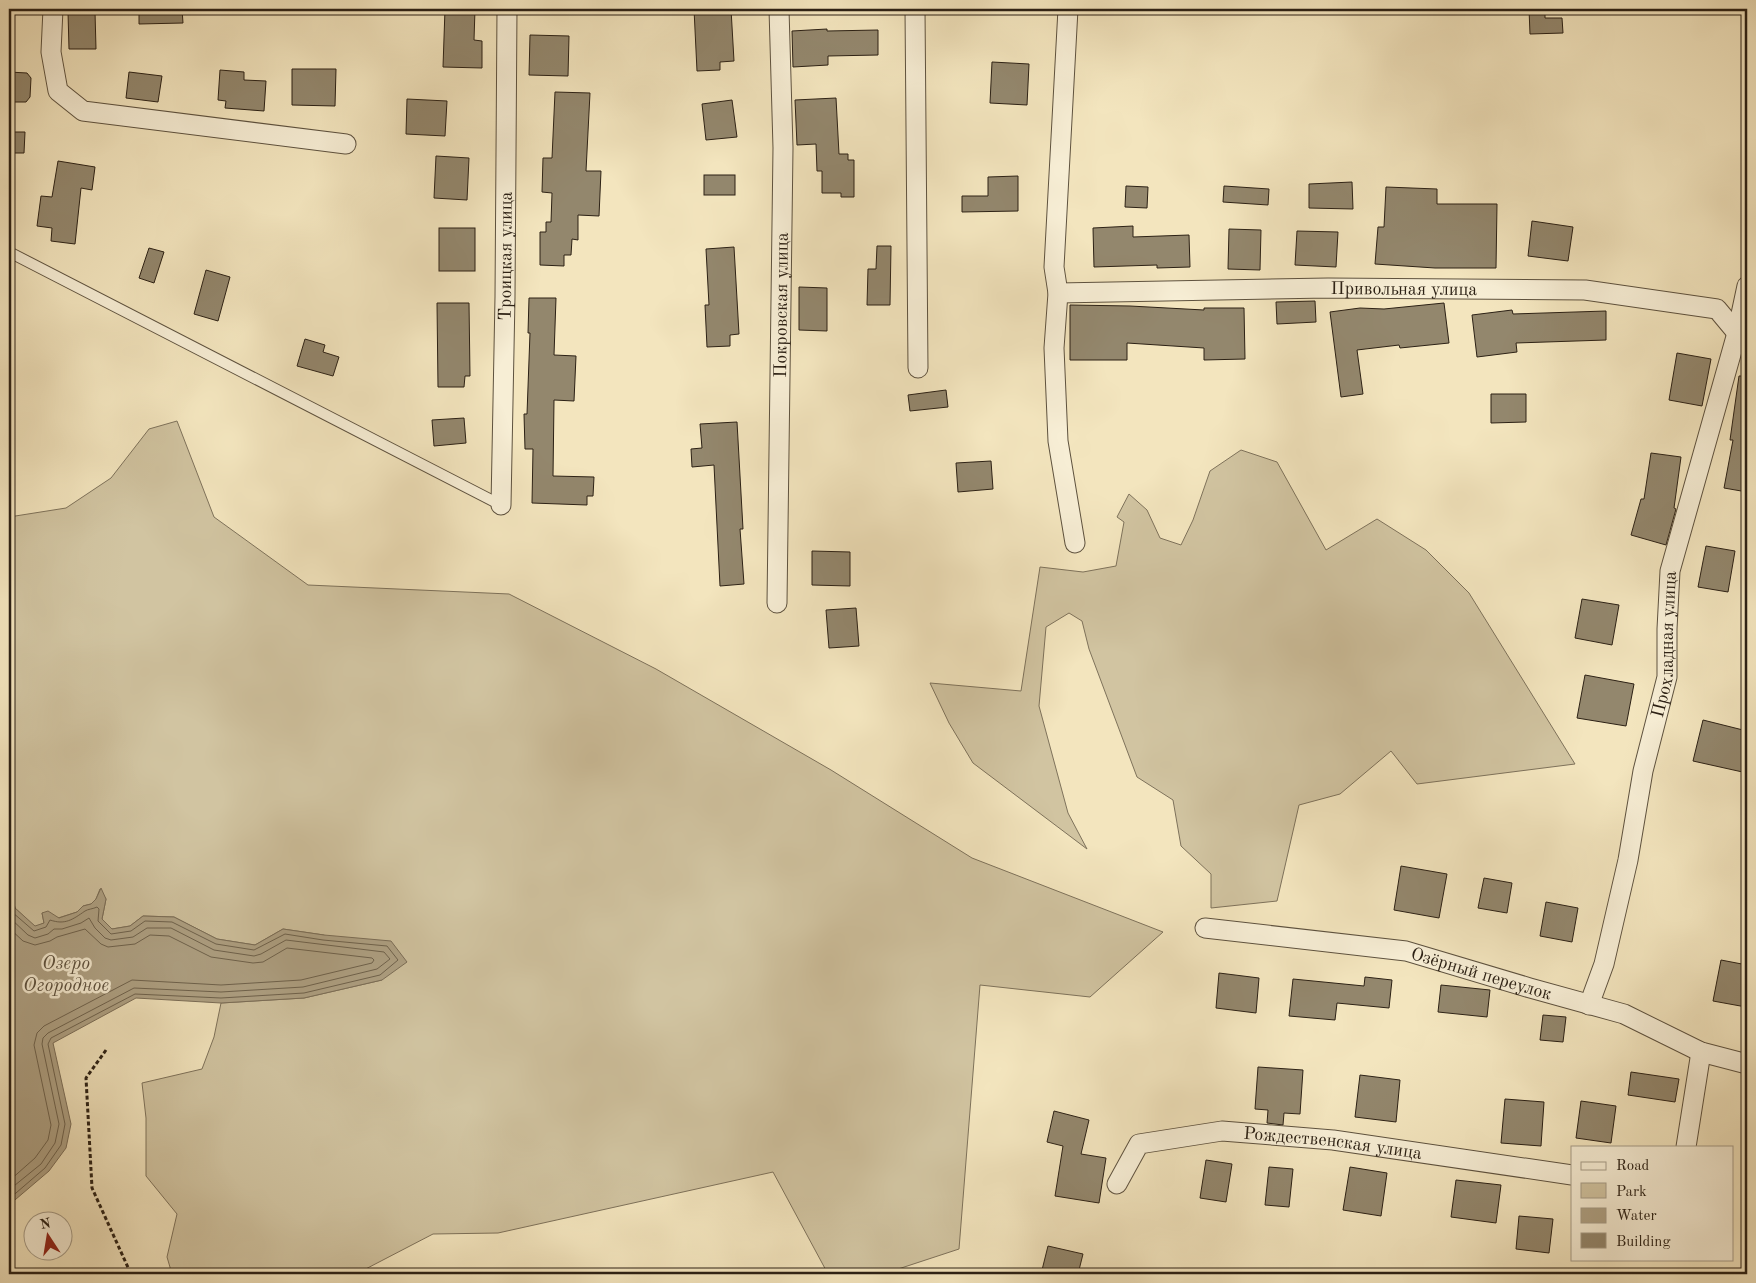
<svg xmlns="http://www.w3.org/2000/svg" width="1756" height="1283" viewBox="0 0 1756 1283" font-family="'Old Standard TT',serif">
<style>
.green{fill:#d1c4a1;stroke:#7e725b}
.water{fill:#afa285;stroke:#7b6e58}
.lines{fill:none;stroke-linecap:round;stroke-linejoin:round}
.shore{stroke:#6e624d;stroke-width:1}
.building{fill:#93876d;stroke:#2c2115}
.lane-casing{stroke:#5e523f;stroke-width:12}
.street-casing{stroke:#5e523f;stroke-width:21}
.path{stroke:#2c2115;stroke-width:3;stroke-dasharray:4 2.5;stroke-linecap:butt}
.lane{stroke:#f7eed5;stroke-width:10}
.street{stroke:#f7eed5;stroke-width:19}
.labels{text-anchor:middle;stroke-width:5;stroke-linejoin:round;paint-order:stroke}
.street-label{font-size:18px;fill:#2c2115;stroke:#f7eed5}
.water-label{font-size:19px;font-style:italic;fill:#5a4e3c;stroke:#f7eed5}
</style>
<rect width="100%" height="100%" fill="#f3e5be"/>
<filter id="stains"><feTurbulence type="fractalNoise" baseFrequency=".004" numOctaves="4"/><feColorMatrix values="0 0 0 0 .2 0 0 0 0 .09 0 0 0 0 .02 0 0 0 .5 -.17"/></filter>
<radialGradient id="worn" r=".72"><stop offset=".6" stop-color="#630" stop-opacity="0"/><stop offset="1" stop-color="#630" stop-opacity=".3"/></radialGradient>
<g class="green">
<path d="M177 421 214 517 308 585 509 594 656 669 831 770 972 858 1163 932 1090 997 980 985 959 1249 883 1274H828L773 1172 498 1233 433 1234 356 1274H172L167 1257 177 1214 146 1176V1118L142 1083 202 1069 214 1037 221 1003 304 998 382 980 324 935 283 929 255 945 217 939 174 917 143 916 130 926 112 929 102 919 106 899 100 889 96 899 91 904 83 906 77 912 58 918 42 913 44 923 35 927 15 908 9 882V517L66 508 111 478 149 429Z"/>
<path d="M1241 450 1277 462 1326 550 1377 519 1426 550 1469 593 1575 764 1417 784 1391 751 1340 794 1299 805 1277 901 1211 908V874L1181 846 1173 800 1137 777 1089 649 1082 621 1069 613 1046 627 1039 706 1068 813 1087 849 973 763 949 723 930 683 1021 691 1040 567 1083 572 1116 566 1124 522 1117 517 1129 494 1147 510 1160 538 1181 545 1193 520 1210 471Z"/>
</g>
<path class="water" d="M9 882 15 908 35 926 44 923 42 913 48 911 59 918 77 912 83 906 91 904 96 899 101 888 106 899 102 919 112 929 130 926 143 916 174 917 217 939 255 945 283 929 324 935 391 941 407 962 382 980 304 998 221 1003 136 998 53 1043 71 1124 66 1148 49 1171 9 1205Z"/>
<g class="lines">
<g class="shore">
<path d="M9 902 12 912 34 931 46 927 50 920C65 925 72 920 85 911 88 909 93 909 97 907L99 909 98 921 111 934 131 931 145 921 172 922 216 944 254 950 285 934 323 940 387 946 398 960 380 975 304 993 221 998 135 994 51 1038 48 1044 65 1124 61 1145 45 1168 9 1199"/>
<path d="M9 917 28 935 35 938 48 934 54 929H62L81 923 89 918 95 928 105 938 111 940 133 937 147 928H171L214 950 254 956 261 954 286 940 384 952 390 959 377 969 303 987 221 992 134 988 48 1033 43 1038 42 1044 59 1124 55 1143 41 1164 9 1190"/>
<path d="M9 928 23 941 35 945 50 941 57 937 85 929 101 944 108 947 135 944 150 935 169 936 211 957 253 963 263 962 287 948 372 958 374 960 372 963 301 980 221 985 132 980 44 1026 37 1033 34 1045 51 1125 48 1140 35 1158 9 1181"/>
</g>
</g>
<g class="building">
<path d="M139 9H182L183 23 139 24Z"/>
<path d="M445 9H475L474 40 482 41V68L443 67Z"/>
<path d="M694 9H731L734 61 720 62V70L697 71Z"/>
<path d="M1529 9H1545V18H1562L1563 33 1530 34Z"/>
<path d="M68 12H95L96 49H69Z"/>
<path d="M827 29V31L878 30V55L828 56V65L793 67 792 31Z"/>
<path d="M530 35 569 36 568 76 529 75Z"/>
<path d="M992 62 1029 64 1027 105 990 103Z"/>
<path d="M292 69H336L335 106 292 105Z"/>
<path d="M220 70 244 72V80L266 81 264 111 225 108 226 101 218 100Z"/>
<path d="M9 72 27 73 31 78 30 97 26 102H9Z"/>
<path d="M129 72 162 76 158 102 126 98Z"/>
<path d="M555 92 590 93 586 171H601L599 216 578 215V240L572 239 571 255H564V266L540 265V232H546V222H551L552 193 542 192 543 158H552Z"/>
<path d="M836 98 839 154H848V160H854V197H841V193H822V171H817L816 144 797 145 795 100Z"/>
<path d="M407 99 447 101 445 136 406 134Z"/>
<path d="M732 100 737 137 706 140 702 104Z"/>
<path d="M9 132H25L24 153H9Z"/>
<path d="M436 156 469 158 467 200 434 198Z"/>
<path d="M58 161 95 167 92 190 81 188 75 244 51 241 52 228 37 226 41 196 52 197Z"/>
<rect x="704" y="175" width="31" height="20"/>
<path d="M1018 176V211L962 212V196H988V177Z"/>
<path d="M1352 182 1353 209 1309 208V184Z"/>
<path d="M1126 186 1148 187 1147 208 1125 207Z"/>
<path d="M1224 186 1269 189 1268 205 1223 202Z"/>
<path d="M1386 187 1437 189V204H1497L1496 268H1435L1375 264 1378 227H1384Z"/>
<path d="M1532 221 1573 227 1568 261 1528 256Z"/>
<path d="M1133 226V237L1189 235 1190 267 1157 268V265L1094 267 1093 228Z"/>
<rect x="439" y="228" width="36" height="43"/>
<path d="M1229 229 1261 230 1260 270 1228 269Z"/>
<path d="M1297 231 1338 232 1336 267 1295 265Z"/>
<path d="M877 246H891L890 305H867L868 269H876Z"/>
<path d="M734 247 739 334 730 335V346L707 347 705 305H709L706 249Z"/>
<path d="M149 248 164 252 154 283 139 278Z"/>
<path d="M206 270 230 277 218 321 194 314Z"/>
<path d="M799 287 827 288V331L799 330Z"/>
<path d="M529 298H556L554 355 576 356 574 401 554 400 553 476 594 477 593 496H587V505L532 503 533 449H525L524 414H527L530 333H528Z"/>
<path d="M1315 301 1316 322 1277 324 1276 302Z"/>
<path d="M437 303H469L470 376H465L464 387H438Z"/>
<path d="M1444 303 1449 343 1400 348 1399 345 1357 350 1363 394 1341 397 1330 312 1360 308 1384 309Z"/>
<path d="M1070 305 1130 306 1204 310V308H1244L1245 359 1204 360V348L1127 343V360H1070Z"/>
<path d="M1512 310 1513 314 1606 311V340L1516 343 1517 352 1477 357 1472 315Z"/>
<path d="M305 339 325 345 323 352 339 357 333 376 297 366Z"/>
<path d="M1677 353 1711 359 1702 406 1669 400Z"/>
<path d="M1739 376H1747V492L1724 488 1733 440H1730Z"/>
<path d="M946 390 948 407 910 411 908 395Z"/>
<path d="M1491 394H1526V422L1491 423Z"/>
<path d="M464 418 466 443 434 446 432 420Z"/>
<path d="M737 422 743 529H740L744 584 720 586 714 465 692 467 691 449 702 448 700 424Z"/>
<path d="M1651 453 1681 457 1674 508 1676 509 1666 545 1631 535 1641 499H1644Z"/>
<path d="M991 461 993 489 958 492 956 463Z"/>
<path d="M1706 546 1735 551 1728 592 1698 587Z"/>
<path d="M812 551 850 552V586L812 585Z"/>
<path d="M1582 599 1619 605 1612 645 1575 638Z"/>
<path d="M856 608 859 646 829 648 826 610Z"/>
<path d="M1585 675 1634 684 1626 726 1577 718Z"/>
<path d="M1703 720 1747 731V773L1693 761Z"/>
<path d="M1401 866 1447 874 1439 918 1394 910Z"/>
<path d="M1484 878 1512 883 1507 913 1478 908Z"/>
<path d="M1546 902 1578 908 1572 942 1540 936Z"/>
<path d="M1721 960 1747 965V999L1746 1007 1713 1001Z"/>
<path d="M1219 973 1259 978 1256 1013 1216 1008Z"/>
<path d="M1365 977 1392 980 1389 1008 1337 1003 1335 1020 1289 1016 1293 979 1364 986Z"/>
<path d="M1441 985 1490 990 1487 1017 1438 1012Z"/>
<path d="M1543 1015 1566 1017 1563 1042 1540 1040Z"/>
<path d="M1258 1067 1303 1070 1300 1114 1284 1113 1283 1125 1267 1123 1268 1110 1255 1109Z"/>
<path d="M1631 1072 1679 1079 1675 1102 1628 1095Z"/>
<path d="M1360 1075 1400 1080 1396 1122 1355 1117Z"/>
<path d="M1505 1099 1544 1102 1541 1146 1501 1143Z"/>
<path d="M1581 1101 1616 1106 1611 1143 1576 1138Z"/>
<path d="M1054 1111 1089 1120 1081 1154 1106 1158 1099 1203 1055 1196 1063 1146 1047 1142Z"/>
<path d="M1206 1160 1232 1164 1226 1202 1200 1198Z"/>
<path d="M1269 1167 1293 1169 1289 1207 1265 1205Z"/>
<path d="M1350 1167 1387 1173 1381 1216 1343 1210Z"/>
<path d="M1456 1180 1501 1185 1496 1223 1451 1217Z"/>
<path d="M1519 1216 1553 1219 1549 1253 1516 1249Z"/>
<path d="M1048 1246 1083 1254 1078 1274H1041Z"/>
</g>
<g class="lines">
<defs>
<path id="lane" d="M9 252 501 505"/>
<g id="street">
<path d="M53 9 51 52 58 91 83 111 346 144"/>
<path d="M915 9 918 368"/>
<path d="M1068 9 1054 267 1058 293 1054 348 1058 441 1075 543"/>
<path id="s1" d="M1058 293 1328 288 1585 290 1717 309 1737 333"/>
<path id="s2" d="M501 505 505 297 507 9"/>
<path id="s3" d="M777 603 783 148 779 9"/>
<path id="s4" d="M1205 928 1406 951 1530 988 1624 1014 1701 1052 1747 1064"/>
<path id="s5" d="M1589 1005 1604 964 1628 860 1643 771 1667 677V629L1670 571 1737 333 1747 286"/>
<path d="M1686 1147 1701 1052"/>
<path id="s6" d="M1117 1184 1139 1144 1222 1131 1333 1140 1572 1175"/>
</g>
</defs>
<use href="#lane" class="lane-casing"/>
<use href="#street" class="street-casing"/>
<path class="path" d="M106 1050 86 1078 92 1188 131 1274"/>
<use href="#lane" class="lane"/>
<use href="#street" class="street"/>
</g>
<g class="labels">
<g class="street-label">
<text dy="6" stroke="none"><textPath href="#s2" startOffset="249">Троицкая улица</textPath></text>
<text dy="6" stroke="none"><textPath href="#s1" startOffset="346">Привольная улица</textPath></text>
<text dy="6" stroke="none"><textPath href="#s3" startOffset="298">Покровская улица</textPath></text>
<text dy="6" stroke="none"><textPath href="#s5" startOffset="370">Прохладная улица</textPath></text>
<text dy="6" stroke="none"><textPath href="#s4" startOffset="281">Озёрный переулок</textPath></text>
<text dy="6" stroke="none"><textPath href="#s6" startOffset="241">Рождественская улица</textPath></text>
</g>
<g class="water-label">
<text x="66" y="969">Озеро<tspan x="66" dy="22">Огородное</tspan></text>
</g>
</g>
<rect width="1756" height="1283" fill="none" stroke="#f3e5be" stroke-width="30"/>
<rect x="10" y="10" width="1736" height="1263" fill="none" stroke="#2c2115" stroke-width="2.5"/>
<rect x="15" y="15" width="1726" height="1253" fill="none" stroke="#2c2115"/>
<rect x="1571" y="1146" width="162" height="115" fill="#f7eed5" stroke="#a69c88"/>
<rect x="1581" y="1162" width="25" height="8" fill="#f7eed5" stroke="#a69c88"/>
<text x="1616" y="1170" font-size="15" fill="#2c2115">Road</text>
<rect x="1581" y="1183" width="25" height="15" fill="#d1c4a1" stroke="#a69c88"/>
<text x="1616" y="1196" font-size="15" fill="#2c2115">Park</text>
<rect x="1581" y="1208" width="25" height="15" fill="#afa285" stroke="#a69c88"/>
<text x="1616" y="1220" font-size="15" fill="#2c2115">Water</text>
<rect x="1581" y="1233" width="25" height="15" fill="#93876d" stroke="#a69c88"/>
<text x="1616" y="1246" font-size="15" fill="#2c2115">Building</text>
<g transform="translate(48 1236) rotate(348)"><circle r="24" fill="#f7eed5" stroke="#a69c88"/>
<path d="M0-4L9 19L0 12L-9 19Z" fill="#8f2418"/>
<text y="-8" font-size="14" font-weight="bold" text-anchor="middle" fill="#2c2115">N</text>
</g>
<rect width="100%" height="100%" filter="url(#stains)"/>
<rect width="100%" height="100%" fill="url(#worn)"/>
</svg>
